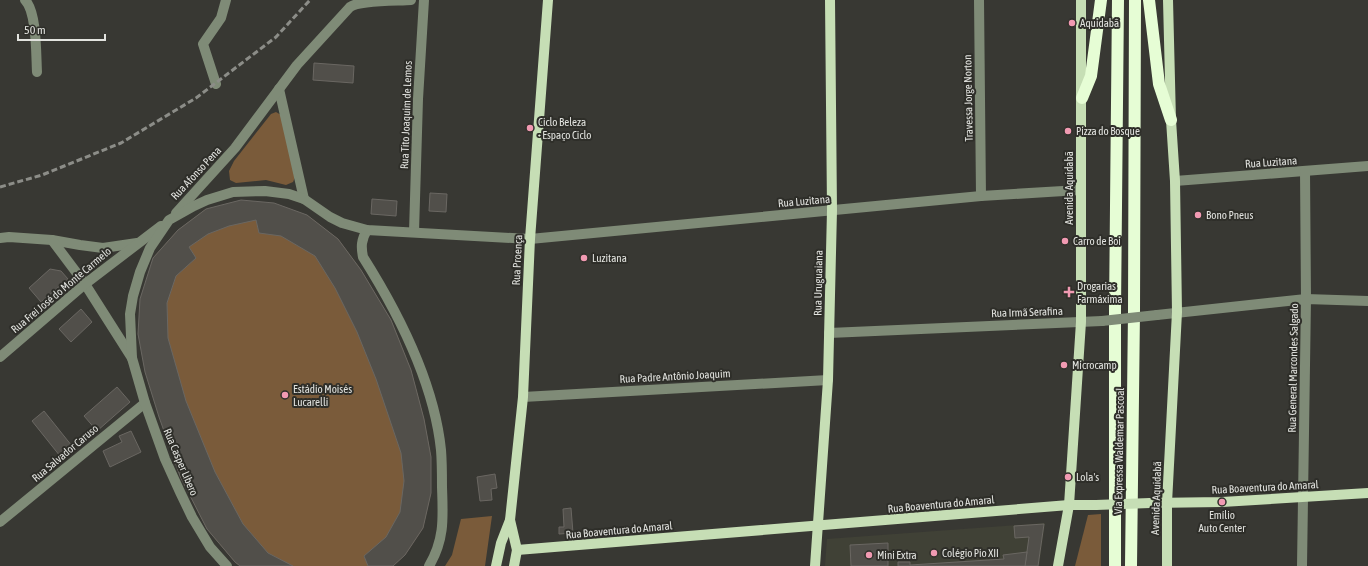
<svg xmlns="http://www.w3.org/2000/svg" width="1368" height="566" viewBox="0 0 1368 566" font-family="'Asap Condensed',sans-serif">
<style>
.built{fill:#404136}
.green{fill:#7a5b3a}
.building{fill:#514f4a;stroke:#6a6762}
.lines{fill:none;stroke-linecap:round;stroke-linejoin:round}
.minor{stroke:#7f8b77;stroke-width:10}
.major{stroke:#c6deb5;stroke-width:10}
.highway{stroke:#e6fdd5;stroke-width:12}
.rail{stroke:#8c8d88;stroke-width:3;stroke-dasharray:6 3;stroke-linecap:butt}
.minor-bridge{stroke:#7f8b77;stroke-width:10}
.major-bridge{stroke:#c6deb5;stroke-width:10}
.poi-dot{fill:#f19ab2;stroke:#2e2e29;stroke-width:1.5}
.labels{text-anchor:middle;stroke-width:4;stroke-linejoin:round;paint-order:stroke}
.poi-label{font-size:11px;fill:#e2e3df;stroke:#2e2e29;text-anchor:start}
.street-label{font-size:11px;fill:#e2e3df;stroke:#2e2e29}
</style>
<rect width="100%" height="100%" fill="#383833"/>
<path class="built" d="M1045 523 1039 566H825L827 539Z"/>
<g class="green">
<path d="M276 112 281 115 296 175 293 182 286 185 266 180 236 183 230 180 229 171 234 161 271 114Z"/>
<path d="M206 209 307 215 338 239 361 270 391 320 411 370 424 419 431 457V493L423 528 405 555 393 566H240L235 562 207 529 180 476 153 258 178 230Z"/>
<path d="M1101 514V566H1075L1088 515Z"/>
<path d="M492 516 485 566H445L452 555 461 519Z"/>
</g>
<g class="building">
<path d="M314 63 354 66 353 83 313 80Z"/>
<path d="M430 193 447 194 446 212 429 211Z"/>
<path d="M372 199 397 201 396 216 371 214Z"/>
<path d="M241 200 274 203 307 215 338 239 361 270 391 320 411 370 424 419 431 457V493L423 528 405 555 393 566H368L364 556 386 537 400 512 404 481 401 453 376 379 357 332 335 288 315 256 281 236 259 233 256 220 229 226 208 234 189 247 196 258 176 276 167 303 168 338 186 401 215 472 243 524 268 553 293 566H240L235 562 207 529 180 476 159 417 145 372 138 334 140 299 153 258 178 230 206 209Z"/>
<path d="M50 269 61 271 68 279 41 302 29 288Z"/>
<path d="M81 309 92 322 71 342 59 329Z"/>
<path d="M117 387 130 402 97 431 84 416Z"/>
<path d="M44 411 72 446 60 456 32 421Z"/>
<path d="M131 431 141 452 110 467 103 451 122 442 119 436Z"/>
<path d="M495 474 497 488 491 489 492 500 480 501 477 477Z"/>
<path d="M571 508 573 533 559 534V527H564L563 509Z"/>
<path d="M1044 524 1038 566H1025L1029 537 1015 538 1014 526Z"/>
<path d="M888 543V566H851L850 545Z"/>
<path d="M1027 552 1025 566H898V562H910V565L1004 559 1003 555Z"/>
</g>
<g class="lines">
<g class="minor">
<path d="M25 0C37 12 36 55 37 72"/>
<path d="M979 0 981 196"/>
<path d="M216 84 203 44 221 18 226 0"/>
<path d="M279 89 304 199"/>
<path d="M1175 181 1368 166"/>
<path d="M176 213 235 148 297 65 350 7C359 0 398 1 411 0"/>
<path d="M367 230C361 240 361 247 363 257 399 314 434 382 441 450 442 462 442 475 442 487 443 517 445 539 429 566"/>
<path d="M414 232 418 99 424 0"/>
<path d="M0 238 9 237 52 240 80 245 103 248 137 243"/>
<path d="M52 240 85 284 132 358"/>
<path d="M1157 315 1306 299 1368 301"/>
<path d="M829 333 1102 321"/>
<path d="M0 357 85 284 161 226"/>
<path d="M523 397 828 380"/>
<path d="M0 522 145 403"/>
<path d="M227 566 210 547 192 517 180 492 165 459 145 403 132 358 130 314 133 296 140 272 150 248 169 220 194 206 207 200 233 192 265 191 289 194 304 199 330 217 342 223 367 230 530 239 981 196 1080 190"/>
<path d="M1302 566 1306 299 1305 171"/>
</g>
<g class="major">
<path d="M1150 503 1222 502 1368 493"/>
<path d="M517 550 1069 505H1096"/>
<path d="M496 566 501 543 510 520"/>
<path d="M514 566 517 550 510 520 523 397 530 239 548 0"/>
<path d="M815 566 828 380 832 210 830 0"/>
<path d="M1058 566 1069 505 1081 322V0"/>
<path d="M1167 566V503L1177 312 1175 181 1171 120 1168 0"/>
</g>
<g class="highway">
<path d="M1149 0 1159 84 1171 120"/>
<path d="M1082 98 1091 76 1101 0"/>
<path d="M1115 566V310L1118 0"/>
<path d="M1131 566 1134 312 1135 0"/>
</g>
<path class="rail" d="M0 187 42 175 121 143 196 98 276 37 310 0"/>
<path class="minor-bridge" d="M1102 321 1157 315"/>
<path class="major-bridge" d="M1096 505 1150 503"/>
</g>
<g class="poi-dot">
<circle cx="1072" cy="23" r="4"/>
<circle cx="530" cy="128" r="4"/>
<circle cx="1068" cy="131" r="4"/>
<circle cx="1198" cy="215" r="4"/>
<circle cx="1065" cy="241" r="4"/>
<circle cx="584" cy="258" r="4"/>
<path d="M1067 286h4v4h4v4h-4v4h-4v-4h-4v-4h4z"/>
<circle cx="1064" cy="365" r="4"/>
<circle cx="285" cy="395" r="4"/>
<circle cx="1068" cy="477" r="4"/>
<circle cx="1222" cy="502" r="4"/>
<circle cx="934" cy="553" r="4"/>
<circle cx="869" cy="555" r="4"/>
</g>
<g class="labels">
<g class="poi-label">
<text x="1080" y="27">Aquidabã</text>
<text x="538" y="126">Ciclo Beleza<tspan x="538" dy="13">- Espaço Ciclo</tspan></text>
<text x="1076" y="135">Pizza do Bosque</text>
<text x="1206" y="219">Bono Pneus</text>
<text x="1073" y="245">Carro de Boi</text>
<text x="592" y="262">Luzitana</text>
<text x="1077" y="290">Drogarias<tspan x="1077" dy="13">Farmáxima</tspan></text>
<text x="1072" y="369">Microcamp</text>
<text x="293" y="393">Estádio Moisés<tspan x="293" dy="13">Lucarelli</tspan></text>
<text x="1076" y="481">Lola's</text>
<text x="1222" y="519" text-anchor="middle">Emílio<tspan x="1222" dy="13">Auto Center</tspan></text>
<text x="942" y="557">Colégio Pio XII</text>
<text x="877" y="559">Mini Extra</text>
</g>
<g class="street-label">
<text transform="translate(968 98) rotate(-91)" y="4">Travessa Jorge Norton</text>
<text transform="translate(406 115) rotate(-88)" y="4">Rua Tito Joaquim de Lemos</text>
<text transform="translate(1271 162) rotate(-4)" y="4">Rua Luzitana</text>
<text transform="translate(196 173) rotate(-47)" y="4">Rua Afonso Pena</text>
<text transform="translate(1069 188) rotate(-90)" y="4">Avenida Aquidabã</text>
<text transform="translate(804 201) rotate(-5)" y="4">Rua Luzitana</text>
<text transform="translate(517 260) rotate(-87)" y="4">Rua Proença</text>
<text transform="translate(818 283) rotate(-89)" y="4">Rua Uruguaiana</text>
<text transform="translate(61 290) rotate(-40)" y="4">Rua Frei José do Monte Carmelo</text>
<text transform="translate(1027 312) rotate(-2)" y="4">Rua Irmã Serafina</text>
<text transform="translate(1293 368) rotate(-89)" y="4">Rua General Marcondes Salgado</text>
<text transform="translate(675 376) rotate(-3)" y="4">Rua Padre Antônio Joaquim</text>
<text transform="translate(1119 451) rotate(-89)" y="4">Via Expressa Waldemar Pascoal</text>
<text transform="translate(65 453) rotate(-40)" y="4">Rua Salvador Caruso</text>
<text transform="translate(181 462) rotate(67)" y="4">Rua Casper Libero</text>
<text transform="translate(1265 487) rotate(-3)" y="4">Rua Boaventura do Amaral</text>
<text transform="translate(1156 498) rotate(-88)" y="4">Avenida Aquidabã</text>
<text transform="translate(941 504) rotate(-5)" y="4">Rua Boaventura do Amaral</text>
<text transform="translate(619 530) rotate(-5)" y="4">Rua Boaventura do Amaral</text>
</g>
</g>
<path d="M18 34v6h87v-6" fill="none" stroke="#e2e3df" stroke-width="2"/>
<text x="24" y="34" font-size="12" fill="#e2e3df" stroke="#2e2e29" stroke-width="3" paint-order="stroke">50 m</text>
</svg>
